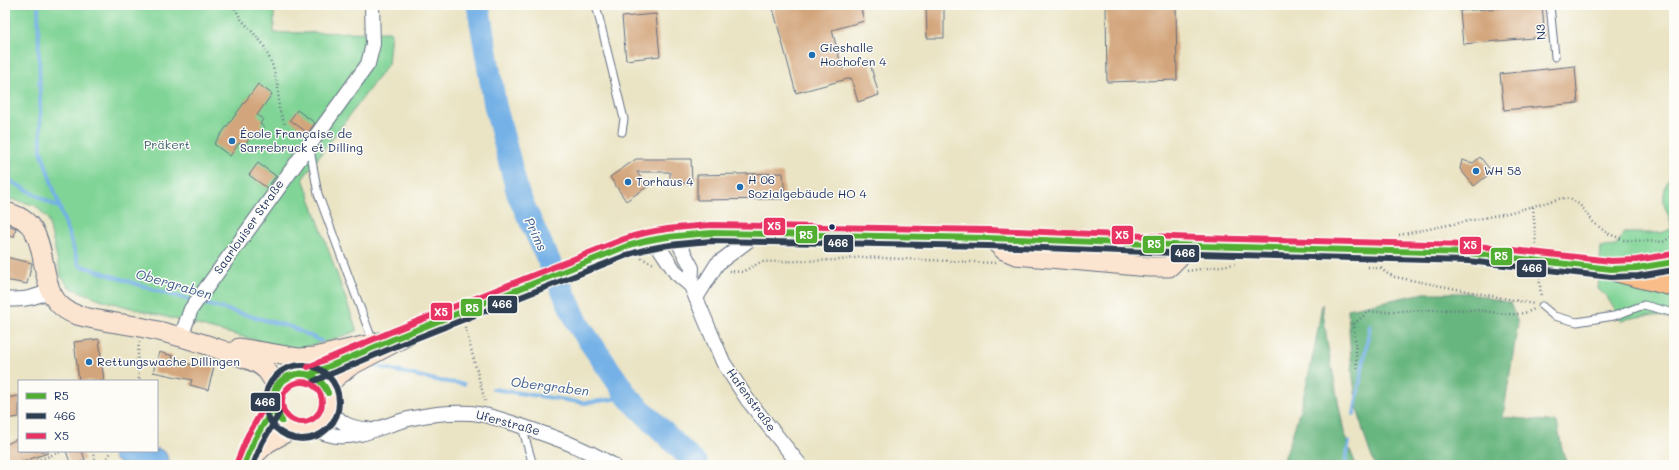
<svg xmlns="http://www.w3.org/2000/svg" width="1679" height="470" viewBox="0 0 1679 470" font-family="Mali,sans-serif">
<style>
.green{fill:#80d496;stroke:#4e827a}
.forest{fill:#68b67f;stroke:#42726e}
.water{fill:#74b1e6;stroke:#4870a2}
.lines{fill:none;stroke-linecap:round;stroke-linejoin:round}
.stream{stroke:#74b1e6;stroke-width:4}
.river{stroke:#74b1e6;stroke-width:23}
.building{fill:#d3a57b}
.lane-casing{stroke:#636e82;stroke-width:9}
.street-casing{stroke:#636e82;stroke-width:16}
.secondary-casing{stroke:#636e82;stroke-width:21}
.primary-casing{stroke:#636e82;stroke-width:24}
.path{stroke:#636e82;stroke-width:2.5;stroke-dasharray:1 3;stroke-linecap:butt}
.lane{stroke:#fff;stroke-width:7}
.street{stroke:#fff;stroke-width:14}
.secondary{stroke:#fce5d0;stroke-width:19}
.primary{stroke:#f8bd89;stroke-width:22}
.secondary-bridge-casing{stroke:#636e82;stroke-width:21;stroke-linecap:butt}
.secondary-bridge{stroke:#fce5d0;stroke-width:19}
.bus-1-casing{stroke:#fdfcf7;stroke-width:9}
.bus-2-casing{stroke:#fdfcf7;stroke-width:9}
.bus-3-casing{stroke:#fdfcf7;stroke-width:9}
.bus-1{stroke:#51ae31;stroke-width:6}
.bus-2{stroke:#2e3e50;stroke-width:6}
.bus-3{stroke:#e83363;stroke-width:6}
.poi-dot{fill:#1f6fb2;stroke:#fdfcf7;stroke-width:1.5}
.bus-dot{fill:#1b2f5e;stroke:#fdfcf7;stroke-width:1.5}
.labels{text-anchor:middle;stroke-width:3;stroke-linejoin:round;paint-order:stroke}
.street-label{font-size:12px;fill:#1b2f5e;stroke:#fdfcf7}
.poi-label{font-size:12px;fill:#1b2f5e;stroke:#fdfcf7;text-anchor:start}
.park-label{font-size:12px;fill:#39616f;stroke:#fdfcf7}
.water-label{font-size:13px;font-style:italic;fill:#3a5c8e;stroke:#fdfcf7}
.line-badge{stroke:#fdfcf7;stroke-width:1.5}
.badge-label{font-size:11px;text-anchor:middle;font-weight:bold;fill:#fff}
</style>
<rect width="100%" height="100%" fill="#fdfcf7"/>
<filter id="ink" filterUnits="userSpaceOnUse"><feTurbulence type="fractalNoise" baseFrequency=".025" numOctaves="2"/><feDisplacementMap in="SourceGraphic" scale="8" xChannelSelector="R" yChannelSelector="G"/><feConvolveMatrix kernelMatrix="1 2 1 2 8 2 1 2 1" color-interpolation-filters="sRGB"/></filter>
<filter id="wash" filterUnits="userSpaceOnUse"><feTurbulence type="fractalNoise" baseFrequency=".012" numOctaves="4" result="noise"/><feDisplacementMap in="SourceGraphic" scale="16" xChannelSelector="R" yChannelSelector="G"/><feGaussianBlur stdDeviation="0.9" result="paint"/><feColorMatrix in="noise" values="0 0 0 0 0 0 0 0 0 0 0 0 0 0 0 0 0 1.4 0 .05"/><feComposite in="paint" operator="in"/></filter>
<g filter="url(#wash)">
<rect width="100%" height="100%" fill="#eae4c5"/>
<g class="green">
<path d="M5 5H274V33L391 32 388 64 303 178 357 331 326 342 293 350 105 301 84 293 69 287 61 276 48 219 35 205 5 198Z"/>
<path d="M1674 177V323L1673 320C1656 312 1638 317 1621 320L1607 297 1598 289 1601 247 1616 246 1624 233H1661L1671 229C1671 220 1668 215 1665 207 1662 198 1665 188 1668 179Z"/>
</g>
<g class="forest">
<path d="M1424 293H1469L1510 303 1518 323 1503 417 1557 422 1562 449 1567 465H1375C1353 413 1351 365 1348 309Z"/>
<path d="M1322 304 1328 348 1345 437 1356 465H1282C1301 414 1314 358 1322 304Z"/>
</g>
<path class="water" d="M157 448 165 452 171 465H123L115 460 113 456 117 451H157Z"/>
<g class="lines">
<g class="stream">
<path d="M38 5 41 151 79 265 161 292 291 327 321 341"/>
<path d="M5 174 12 182 60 208"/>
<path d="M375 366 440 381 464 384"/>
<path d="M493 389 585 403 628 397"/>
<path d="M1354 414 1370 326"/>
<path d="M1345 465 1349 442"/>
</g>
<path class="river" d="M478 5 495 105 518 194 579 326 628 397 697 465"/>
</g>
<g id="blocks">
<g class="building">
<path d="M772 5H860L864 21 832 30 842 68 869 60 879 95 858 102 851 78 796 93Z"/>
<path d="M926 5H944V38H927Z"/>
<path d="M1106 5H1176L1177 80 1107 82Z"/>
<path d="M1512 5H1542L1545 37 1463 44 1460 11 1513 7Z"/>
<path d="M656 14 660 56 626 60 622 17Z"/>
<path d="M1575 66 1578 103 1504 110 1500 74Z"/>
<path d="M258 84 272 94 257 115 263 119 260 124 264 127 256 137 253 134 244 146 239 143 230 156 214 144Z"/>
<path d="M297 110 315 123 308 133 290 120Z"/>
<path d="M1480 157 1492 172 1474 186 1460 169 1462 160 1473 163Z"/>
<path d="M636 159H691L692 183H670V172H637L647 187 626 201 610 177Z"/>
<path d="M258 163 276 176 267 188 249 175Z"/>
<path d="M783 173 785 199 697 200V175Z"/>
<path d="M5 224 16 228 14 237 5 235Z"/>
<path d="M5 257 32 263 27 284 5 280Z"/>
<path d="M99 339 104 381H79L74 342Z"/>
<path d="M159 352 173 356 172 359 196 366 197 362 214 367 208 390 190 385 192 380 153 372Z"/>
<path d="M19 396V417L5 419V398Z"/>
<path d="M19 438V451H48V453L12 465H5V445Z"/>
<path d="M66 451H82L85 460 71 465Z"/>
</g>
</g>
</g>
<g filter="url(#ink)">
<use href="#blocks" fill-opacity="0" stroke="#636e82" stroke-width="1"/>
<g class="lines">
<defs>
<g id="lane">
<path d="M596 5 624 119 622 132"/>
<path d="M1550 5 1555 57"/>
<path d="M311 147V155L318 194 373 342"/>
<path d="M1542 306 1554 316 1577 322 1614 316 1644 305 1674 313"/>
<path d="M522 427 533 465"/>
</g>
<g id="street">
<path d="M675 236 692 268 691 286"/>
<path d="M653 238 676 273 691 286 723 362 747 399 800 465"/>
<path d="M696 298 717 264 757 234"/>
<path d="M5 299C21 301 35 298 49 291"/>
<path d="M181 337 191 309 368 64 373 44 372 5"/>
<path d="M329 409C341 423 348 428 367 429"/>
<path d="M310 429C319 431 328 435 337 436 360 439 390 422 413 418 432 414 451 412 471 413 487 414 502 420 518 425 551 436 582 447 613 465"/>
</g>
<g id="secondary">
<path d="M5 212C64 224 24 298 77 315 97 321 119 323 140 327 170 333 200 342 230 353 242 357 258 361 267 371 271 376 274 382 277 387"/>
<path d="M991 238 1004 250 1016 255 1149 267H1169L1179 257 1181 245"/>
<path d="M1545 261 1611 269 1637 268 1674 262"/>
<path d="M239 348 299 358 315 357 380 342"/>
<circle cx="302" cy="402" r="29"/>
<path d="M327 388 335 378 350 366 418 330 627 246C655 236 683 235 712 233L988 238 1199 246 1469 253 1523 259"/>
<path d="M250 459 267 443 292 429"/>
<path d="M244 465 255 439 273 408"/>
</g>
<path id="primary" d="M1611 269 1674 285"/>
</defs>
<use href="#lane" class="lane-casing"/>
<use href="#street" class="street-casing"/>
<use href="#secondary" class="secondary-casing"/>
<use href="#primary" class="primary-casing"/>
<g class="path">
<path d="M233 5 241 19 263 44 272 64 278 87 279 109 285 125"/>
<path d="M1533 207 1536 245"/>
<path d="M1399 235 1508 213 1562 198 1571 199 1580 205 1594 223 1607 233 1624 240 1663 242 1674 235"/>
<path d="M641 258 654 264"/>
<path d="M1368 267 1382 269"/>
<path d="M1381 268 1386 273 1395 277 1534 304"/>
<path d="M729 271 742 272 761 262 840 260 861 257 995 263"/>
<path d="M1187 271 1235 264"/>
<path d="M1539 274 1541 297"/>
<path d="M465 327 485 401"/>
<path d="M139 342 137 366 139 375V381"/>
<path d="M1357 368 1354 324 1368 312C1402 311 1436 309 1470 310 1492 310 1514 320 1534 309"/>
<path d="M92 451 97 465"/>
<path d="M25 465 63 451"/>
<path d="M98 465 105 460 112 451"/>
</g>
<use href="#lane" class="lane"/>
<use href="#street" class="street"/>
<use href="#secondary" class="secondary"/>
<use href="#primary" class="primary"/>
<defs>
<path id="secondary-bridge" d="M1523 259 1545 261"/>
</defs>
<use href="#secondary-bridge" class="secondary-bridge-casing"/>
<use href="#secondary-bridge" class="secondary-bridge"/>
<defs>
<g id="bus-1">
<path d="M311 374 396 338 627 246C655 237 683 235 712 233L988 238 1199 246 1469 253 1611 269 1637 268 1674 262"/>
<path d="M274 393C273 404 276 412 282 421"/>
<path d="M274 393C270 402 273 415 282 421"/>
<path d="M274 393C278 369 318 366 328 393"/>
<path d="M274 393C277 389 279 385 281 382 283 380 287 379 289 377 306 368 321 378 328 393"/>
<path d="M244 465 255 439 273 408"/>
</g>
<g id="bus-2">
<circle cx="302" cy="402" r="37"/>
<path d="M314 381 399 345 630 254C657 245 684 243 712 241L988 246 1199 254 1468 261 1611 277 1638 276 1674 270"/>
<path d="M253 465 262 443 280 412"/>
</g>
<g id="bus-3">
<path d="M308 367 393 331 624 239C653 229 682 227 712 225L988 230 1199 238 1469 245 1611 261 1636 260 1673 254"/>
<circle cx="302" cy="402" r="20"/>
<path d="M237 462 248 435 266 404"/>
</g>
</defs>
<use href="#bus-1" class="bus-1-casing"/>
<use href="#bus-2" class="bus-2-casing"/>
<use href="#bus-3" class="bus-3-casing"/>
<use href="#bus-1" class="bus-1"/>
<use href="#bus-2" class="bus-2"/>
<use href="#bus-3" class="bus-3"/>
</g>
</g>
<g class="poi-dot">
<circle cx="812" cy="55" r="4"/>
<circle cx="232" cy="141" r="4"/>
<circle cx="1476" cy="171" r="4"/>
<circle cx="628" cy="182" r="4"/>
<circle cx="740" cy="187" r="4"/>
<circle cx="89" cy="362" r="4"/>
</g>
<circle class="bus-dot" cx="832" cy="227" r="3.5"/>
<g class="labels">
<g class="street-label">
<text transform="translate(1541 32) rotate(-95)" y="4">N3</text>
<text transform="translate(249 227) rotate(-55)" y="4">Saarlouiser Straße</text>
<text transform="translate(751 400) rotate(54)" y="4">Hafenstraße</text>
<text transform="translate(508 423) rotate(15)" y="4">Uferstraße</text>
</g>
<g class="poi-label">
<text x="820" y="52">Gieshalle<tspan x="820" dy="14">Hochofen 4</tspan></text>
<text x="240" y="138">École Française de<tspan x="240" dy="14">Sarrebruck et Dilling</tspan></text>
<text x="1484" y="175">WH 58</text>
<text x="748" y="184">H 06<tspan x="748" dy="14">Sozialgebäude HO 4</tspan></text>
<text x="636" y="186">Torhaus 4</text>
<text x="97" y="366">Rettungswache Dillingen</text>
</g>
<g class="park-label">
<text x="167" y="149">Präkert</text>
</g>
<g class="water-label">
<text transform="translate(536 234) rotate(65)" y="5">Prims</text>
<text transform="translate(174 284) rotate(16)" y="5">Obergraben</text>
<text transform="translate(550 386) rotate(7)" y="5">Obergraben</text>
</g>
</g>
<g class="line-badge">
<rect x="763" y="217" width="23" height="19" rx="4" fill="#e83363"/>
<rect x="795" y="225" width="23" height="19" rx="4" fill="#51ae31"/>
<rect x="1111" y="225" width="23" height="20" rx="4" fill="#e83363"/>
<rect x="823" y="234" width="31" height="19" rx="4" fill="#2e3e50"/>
<rect x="1142" y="235" width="23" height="19" rx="4" fill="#51ae31"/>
<rect x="1459" y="236" width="23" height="19" rx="4" fill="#e83363"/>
<rect x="1170" y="244" width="30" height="19" rx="4" fill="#2e3e50"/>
<rect x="1490" y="247" width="23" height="19" rx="4" fill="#51ae31"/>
<rect x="1516" y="259" width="31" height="19" rx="4" fill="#2e3e50"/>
<rect x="487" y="295" width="31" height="19" rx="4" fill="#2e3e50"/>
<rect x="460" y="298" width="23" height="19" rx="4" fill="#51ae31"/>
<rect x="430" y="302" width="23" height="19" rx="4" fill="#e83363"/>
<rect x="250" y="392" width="31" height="20" rx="4" fill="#2e3e50"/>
</g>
<g class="badge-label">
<text x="774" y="230">X5</text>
<text x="806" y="239">R5</text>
<text x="1122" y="239">X5</text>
<text x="838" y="247">466</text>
<text x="1154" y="248">R5</text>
<text x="1470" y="249">X5</text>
<text x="1185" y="257">466</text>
<text x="1501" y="260">R5</text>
<text x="1532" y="272">466</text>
<text x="502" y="308">466</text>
<text x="472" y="312">R5</text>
<text x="441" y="316">X5</text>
<text x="265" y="406">466</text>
</g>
<rect width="1679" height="470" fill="none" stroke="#fdfcf7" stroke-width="20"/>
<rect x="18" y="380" width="140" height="72" fill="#fdfcf7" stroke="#a3aaba"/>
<rect x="26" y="393" width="20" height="6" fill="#51ae31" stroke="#a3aaba"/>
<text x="54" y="400" font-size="12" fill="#1b2f5e">R5</text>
<rect x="26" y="413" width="20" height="6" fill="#2e3e50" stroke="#a3aaba"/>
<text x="54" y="420" font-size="12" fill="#1b2f5e">466</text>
<rect x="26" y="433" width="20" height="6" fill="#e83363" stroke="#a3aaba"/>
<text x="54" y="440" font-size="12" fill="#1b2f5e">X5</text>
</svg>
